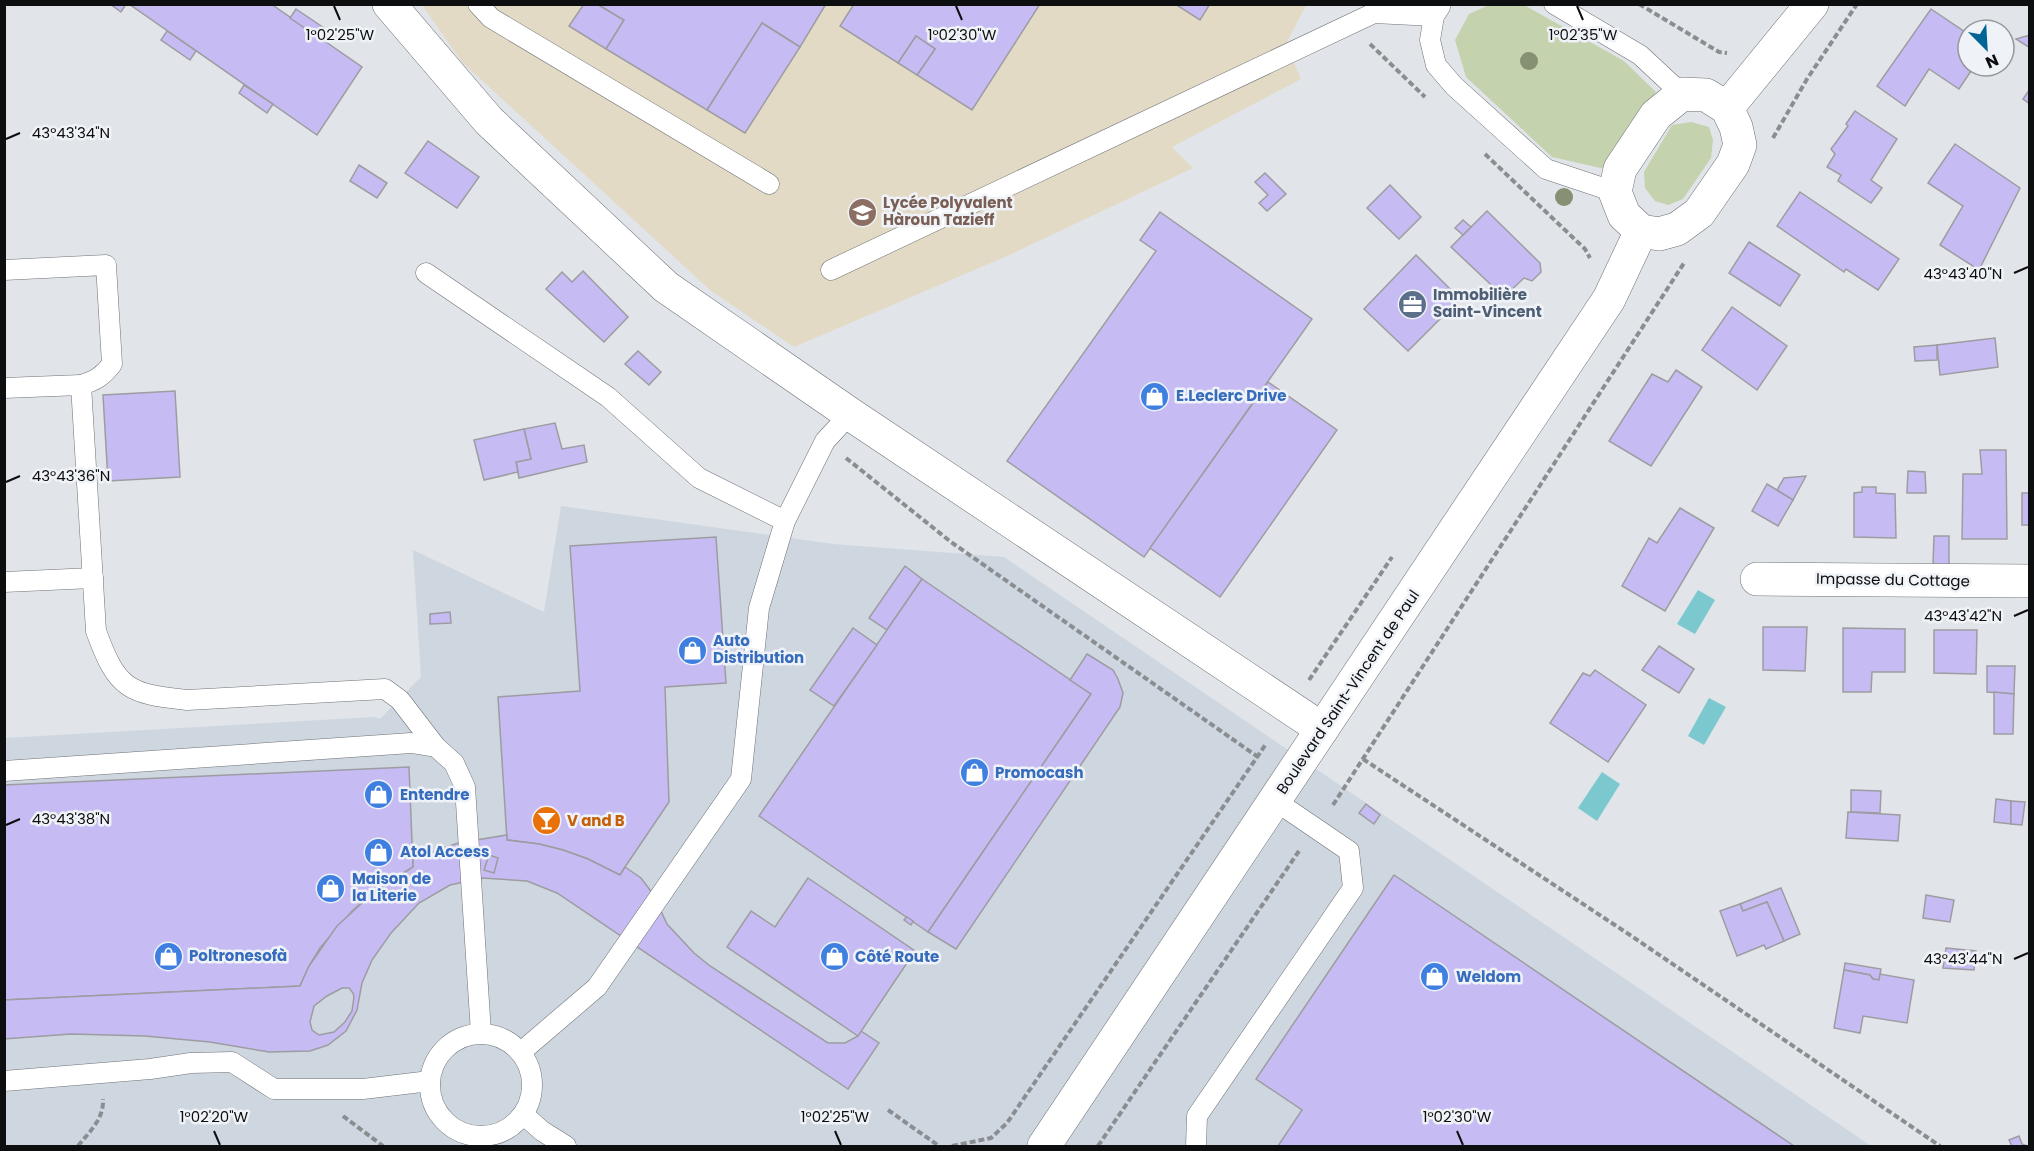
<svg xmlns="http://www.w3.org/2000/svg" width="2034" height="1151" viewBox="0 0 2034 1151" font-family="Poppins,sans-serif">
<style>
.built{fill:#ced6e0}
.education{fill:#e3dac5}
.green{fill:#c4d2ae}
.water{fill:#7bc9cf}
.building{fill:#c6bcf3;stroke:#9d9ca1;stroke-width:1.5;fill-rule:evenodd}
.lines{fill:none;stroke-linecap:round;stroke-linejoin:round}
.service-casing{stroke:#6f7275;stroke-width:21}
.minor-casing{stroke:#6f7275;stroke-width:34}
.secondary-casing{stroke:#6f7275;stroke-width:34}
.path{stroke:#8b8e91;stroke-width:4;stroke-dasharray:6 3;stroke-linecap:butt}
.service{stroke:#fff;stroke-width:20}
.minor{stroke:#fff;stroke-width:33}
.secondary{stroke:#fff;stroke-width:33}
.tree{fill:#869072}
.ticks{fill:none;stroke:#0d0e0f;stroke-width:2}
.labels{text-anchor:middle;stroke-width:5;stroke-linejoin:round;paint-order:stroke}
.education-label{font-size:15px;font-weight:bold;fill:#785e54;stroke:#eff2f6;text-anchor:start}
.service-label{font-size:15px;font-weight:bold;fill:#4e5e75;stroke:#eff2f6;text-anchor:start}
.shop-label{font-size:15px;font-weight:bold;fill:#366cbe;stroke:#eff2f6;text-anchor:start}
.street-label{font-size:15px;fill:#0d0e0f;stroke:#eff2f6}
.food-label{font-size:15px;font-weight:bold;fill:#c56008;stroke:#eff2f6;text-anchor:start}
.ticks-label{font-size:15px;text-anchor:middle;fill:#0d0e0f;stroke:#eff2f6;stroke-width:5;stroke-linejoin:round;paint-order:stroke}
</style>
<rect width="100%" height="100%" fill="#e1e4e9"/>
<path class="built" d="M561 506 833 544 1004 557 1871 1146H5V738L375 717 380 719 421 677 413 550 544 612Z"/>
<path class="education" d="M422 5H1306L1286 44 1301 79 1172 147 1193 168 1007 256 794 347 710 290 462 62Z"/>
<g class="green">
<path d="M1489 5H1524L1624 61 1656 92 1605 169 1552 157 1466 77 1455 40 1469 14Z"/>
<path d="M1691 122 1709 127 1713 140 1711 158 1683 199 1668 205 1655 201 1645 188 1644 172 1672 125Z"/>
</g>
<g class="water">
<path d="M1698 590 1715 600 1695 634 1677 624Z"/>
<path d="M1709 698 1726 707 1704 745 1688 736Z"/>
<path d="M1602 772 1620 784 1597 821 1578 808Z"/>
</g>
<g class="building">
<path d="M110 4H126L121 12Z"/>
<path d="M129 4H271L362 67 317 135Z"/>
<path d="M584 4H597L624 20 606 49 569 26Z"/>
<path d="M597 4H826L800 47 762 23 707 110 606 49 624 20Z"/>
<path d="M854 4H1040L972 110 917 75 935 49 916 36 898 63 840 26Z"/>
<path d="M1175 4H1210L1200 20Z"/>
<path d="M296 9 324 28 318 37 290 18Z"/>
<path d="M1931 9 1968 34V66H1983L1979 71 1973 68 1959 89 1929 69 1905 106 1877 86Z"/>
<path d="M762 23 800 47 745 133 707 110Z"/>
<path d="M167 31 196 51 190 60 161 40Z"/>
<path d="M2030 35V48L2016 39Z"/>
<path d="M916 36 935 49 917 75 898 63Z"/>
<path d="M244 85 273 104 267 113 239 93Z"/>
<path d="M2030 89V104L2023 99Z"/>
<path d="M1855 111 1897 139 1871 180 1882 188 1871 203 1838 181 1841 175 1827 167 1835 154 1831 149 1848 126 1846 124Z"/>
<path d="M428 141 479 177 457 208 405 173Z"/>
<path d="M1955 144 2020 188 1979 270 1940 245 1963 206 1928 183Z"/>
<path d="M359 165 387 183 377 198 350 181Z"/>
<path d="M1265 173 1286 194 1267 211 1259 203 1268 195 1255 182Z"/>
<path d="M1390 185 1421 217 1399 239 1367 208Z"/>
<path d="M1800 192 1899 259 1878 290 1846 269 1844 272 1777 226Z"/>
<path d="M1487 211 1540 263 1541 272 1532 281 1524 278 1504 297 1451 247Z"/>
<path d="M1160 212 1312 319 1144 557 1007 461 1156 251 1140 240Z"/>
<path d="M1463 220 1471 227 1463 235 1455 228Z"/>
<path d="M1749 242 1800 275 1780 306 1729 273Z"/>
<path d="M1416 255 1460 299 1408 351 1364 309Z"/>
<path d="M583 271 628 317 604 342 546 289 562 272 572 282Z"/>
<path d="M1732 307 1787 346 1757 390 1702 350Z"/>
<path d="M1995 338 1998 367 1940 375 1937 345Z"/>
<path d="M1937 345V360L1915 361 1914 347Z"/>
<path d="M638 351 661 372 649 385 625 364Z"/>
<path d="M1676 370 1702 387 1651 466 1609 441 1652 374 1668 382Z"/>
<path d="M1268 382 1337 430 1220 597 1150 548Z"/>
<path d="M175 391 180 477 108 481 103 395Z"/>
<path d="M555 423 562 449 584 445 587 462 519 478 516 462 531 459 524 429Z"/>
<path d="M524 429 531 459 516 462 518 472 484 480 474 440Z"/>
<path d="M1980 450H2006L2007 539H1962L1963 474H1982Z"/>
<path d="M1908 471 1925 472 1926 493H1907Z"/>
<path d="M1806 476 1793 500 1777 490 1784 478Z"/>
<path d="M1767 484 1793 500 1778 526 1752 511Z"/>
<path d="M1862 487H1876V493L1895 494 1896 538 1854 537V493L1862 492Z"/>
<rect x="2022" y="493" width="8" height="32"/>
<path d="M1680 508 1714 528 1665 611 1622 586 1649 538 1657 543Z"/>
<path d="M1934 536H1949V565L1933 564Z"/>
<path d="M716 537 726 683 665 687 669 802 625 867 620 875 588 859 563 850 539 844 507 840 498 697 580 691 570 546Z"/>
<path d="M905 566 922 579 887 630 869 618Z"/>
<path d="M922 579 1091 694 928 932 759 816Z"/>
<path d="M450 612 451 623 430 624V614Z"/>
<path d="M1763 627H1807L1805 671 1763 670Z"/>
<path d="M853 628 877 645 834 706 810 690Z"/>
<path d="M1843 628 1905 629V672H1872L1871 692H1843Z"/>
<path d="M1934 630H1977L1976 674 1934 673Z"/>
<path d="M1659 646 1694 669 1679 693 1642 670Z"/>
<path d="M1087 654 1113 670 1118 679 1123 693 1120 707 956 949 928 932 1091 694 1070 680Z"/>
<path d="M1987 666H2015L2014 694 1987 692Z"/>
<path d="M1595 670 1646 705 1608 762 1550 723 1583 673 1590 676Z"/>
<path d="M1994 692 2014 694 2013 734H1994Z"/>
<path d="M409 767 413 867 375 891 352 911 320 948 309 966 300 986 4 1000V785Z"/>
<path d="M1851 790 1881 791 1880 813 1851 812Z"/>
<path d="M1996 799 2011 801V824L1994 822Z"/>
<path d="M2011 801 2025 802 2022 825 2011 824Z"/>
<path d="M1366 804 1380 815 1374 824 1359 813Z"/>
<path d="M1848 812 1900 815 1898 841 1846 838Z"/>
<path d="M507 835V840L539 844 563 850 588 859 620 875 625 867 641 878 653 894 667 924 694 953 710 966 828 1043H845L858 1036 861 1031 879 1043 848 1089 557 893 527 881 482 878 450 885 419 903 391 933 372 960 362 983 357 1010 346 1031 328 1045 310 1051 269 1052 210 1042 145 1036 71 1034 4 1039V1000L300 986 309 966 337 926 375 891 413 867V859L458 843ZM342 988H349L353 993 354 997 352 1011 345 1022 334 1032 319 1035 312 1030 310 1022 314 1006 327 996Z"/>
<path d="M489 855 498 858 494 873 484 870Z"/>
<path d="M1394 875 1794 1146H1278L1302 1110 1256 1079Z"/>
<path d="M808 878 915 951 858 1036 727 947 751 911 775 927Z"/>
<path d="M1781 888 1800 934 1784 941 1767 902 1743 911 1740 904Z"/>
<path d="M1926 895 1954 900 1950 922 1923 918Z"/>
<path d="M1767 902 1784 941 1766 949 1764 945 1737 956 1720 911 1740 904 1743 911Z"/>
<path d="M907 917 913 921 911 925 904 920Z"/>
<path d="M1946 948 1976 951 1974 970 1943 968Z"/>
<path d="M1845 963 1881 969 1879 980 1873 979 1870 975 1844 970Z"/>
<path d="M1844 970 1870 975 1873 979 1879 980 1880 974 1914 980 1907 1023 1863 1016 1860 1033 1834 1028Z"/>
<path d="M2019 1136 2022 1144 2027 1146H2012L2009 1140Z"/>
</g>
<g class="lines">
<defs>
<g id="service">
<path d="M478 4 491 18 769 184"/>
<path d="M1554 4 1640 55 1682 94"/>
<path d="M1440 7 1434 16 1430 40 1436 65 1454 86 1546 169 1615 192"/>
<path d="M4 270 106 265 112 364C103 376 95 381 81 385L96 631C117 689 128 694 187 700L385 689 400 700 436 747"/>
<path d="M831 270 1374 13 1434 16"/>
<path d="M426 273 608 397 699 478 785 521"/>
<path d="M4 388 81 385"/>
<path d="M4 582 93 578"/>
<path d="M4 771 411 743 436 747 454 763 465 787 481 1033"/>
<circle cx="481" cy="1085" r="51"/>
<path d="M521 1052 597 987 741 779 759 608 785 521 825 441 850 414"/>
<path d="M4 1081 150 1069 191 1063 232 1062 274 1089H363L430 1081"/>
<path d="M524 1115 542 1131 566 1146"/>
<path d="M1196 1146 1197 1116 1353 888 1349 851 1274 800"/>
</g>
<g id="minor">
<path d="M389 4 489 121 666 287 850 414 1322 729"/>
<path d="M1757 579 2030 581"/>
</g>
<g id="secondary">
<path d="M1682 94 1706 95 1727 108 1736 127 1740 145 1733 164 1699 213 1677 229 1659 234 1641 231 1624 215 1615 192 1620 169 1656 115Z"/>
<path d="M1727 108 1812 4"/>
<path d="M1044 1146 1609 299 1641 231"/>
</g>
</defs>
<use href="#service" class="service-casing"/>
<use href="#minor" class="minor-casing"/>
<use href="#secondary" class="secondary-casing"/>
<g class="path">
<path d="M1639 4 1719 52 1727 53"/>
<path d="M1370 44 1425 97"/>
<path d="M1773 138 1807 79 1857 4"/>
<path d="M1485 154 1585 249 1590 258"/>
<path d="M846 458 951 542 1258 757"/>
<path d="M1309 680 1392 557"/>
<path d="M1363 759 1630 935 1940 1146"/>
<path d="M1333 805 1684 263"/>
<path d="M888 1110 939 1146"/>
<path d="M343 1116 383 1146"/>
<path d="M78 1146C90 1131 104 1119 103 1099"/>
<path d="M952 1146 991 1138 1007 1123 1266 744"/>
<path d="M1098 1146 1299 851"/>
</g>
<use href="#service" class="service"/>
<use href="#minor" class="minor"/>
<use href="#secondary" class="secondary"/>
</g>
<g class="tree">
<circle cx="1529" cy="61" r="9"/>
<circle cx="1564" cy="197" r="9"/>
</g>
<path class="ticks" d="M334 6 340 20M956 6 962 20M1577 6 1583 20M6 139 20 133M2014 273 2028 267M6 482 20 476M2014 616 2028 610M6 825 20 819M2014 959 2028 953M214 1131 220 1145M835 1131 841 1145M1457 1131 1463 1145"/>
<defs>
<symbol id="school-disc" viewBox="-11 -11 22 22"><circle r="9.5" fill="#8d6e63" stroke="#eff2f6"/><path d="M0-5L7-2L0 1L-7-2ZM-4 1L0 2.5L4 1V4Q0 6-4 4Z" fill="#fff"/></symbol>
<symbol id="office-disc" viewBox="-11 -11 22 22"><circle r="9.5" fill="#5c6f8a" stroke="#eff2f6"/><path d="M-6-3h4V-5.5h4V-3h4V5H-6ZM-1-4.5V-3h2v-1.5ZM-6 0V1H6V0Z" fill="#fff"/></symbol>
<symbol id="shop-disc" viewBox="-11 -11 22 22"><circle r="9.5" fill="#3f7fe0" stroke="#eff2f6"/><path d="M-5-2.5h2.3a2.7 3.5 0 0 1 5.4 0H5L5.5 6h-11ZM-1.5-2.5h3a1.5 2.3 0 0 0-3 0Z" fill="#fff"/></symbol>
<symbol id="bar-disc" viewBox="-11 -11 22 22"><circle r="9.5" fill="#e8710a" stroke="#eff2f6"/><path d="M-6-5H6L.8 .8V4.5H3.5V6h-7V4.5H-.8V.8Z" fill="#fff"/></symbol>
</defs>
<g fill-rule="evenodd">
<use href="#school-disc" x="846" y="196" width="33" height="33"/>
<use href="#office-disc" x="1396" y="288" width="33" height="33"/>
<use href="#shop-disc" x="1138" y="380" width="33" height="33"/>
<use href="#shop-disc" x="676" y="634" width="33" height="33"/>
<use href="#shop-disc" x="958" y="756" width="33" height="33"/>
<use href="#shop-disc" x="362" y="778" width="33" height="33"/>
<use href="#bar-disc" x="530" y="804" width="33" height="33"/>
<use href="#shop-disc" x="362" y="836" width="33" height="33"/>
<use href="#shop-disc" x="314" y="872" width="33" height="33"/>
<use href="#shop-disc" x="152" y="940" width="33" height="33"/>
<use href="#shop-disc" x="818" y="940" width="33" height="33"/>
<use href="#shop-disc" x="1418" y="960" width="33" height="33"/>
</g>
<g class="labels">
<g class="education-label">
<text x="883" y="208">Lycée Polyvalent<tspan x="883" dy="17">Hàroun Tazieff</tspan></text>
</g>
<g class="service-label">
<text x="1433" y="300">Immobilière<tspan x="1433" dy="17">Saint-Vincent</tspan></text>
</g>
<g class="shop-label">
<text x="1176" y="401">E.Leclerc Drive</text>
<text x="713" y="646">Auto<tspan x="713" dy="17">Distribution</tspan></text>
<text x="995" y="778">Promocash</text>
<text x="400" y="800">Entendre</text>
<text x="400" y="857">Atol Access</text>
<text x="352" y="884">Maison de<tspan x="352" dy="17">la Literie</tspan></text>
<text x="189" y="961">Poltronesofà</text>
<text x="855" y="962">Côté Route</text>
<text x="1456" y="982">Weldom</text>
</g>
<g class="street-label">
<text transform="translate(1893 580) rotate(1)" y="5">Impasse du Cottage</text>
<text transform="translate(1348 692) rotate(-56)" y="5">Boulevard Saint-Vincent de Paul</text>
</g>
<g class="food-label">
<text x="567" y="826">V and B</text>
</g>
</g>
<g class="ticks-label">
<text x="340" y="40">1°02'25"W</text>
<text x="962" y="40">1°02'30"W</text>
<text x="1583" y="40">1°02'35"W</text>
<text x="71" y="138">43°43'34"N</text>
<text x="1963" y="279">43°43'40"N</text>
<text x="71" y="481">43°43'36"N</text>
<text x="1963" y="621">43°43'42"N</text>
<text x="71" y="824">43°43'38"N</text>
<text x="1963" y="964">43°43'44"N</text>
<text x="214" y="1122">1°02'20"W</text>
<text x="835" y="1122">1°02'25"W</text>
<text x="1457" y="1122">1°02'30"W</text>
</g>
<rect width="2034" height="1151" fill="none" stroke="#0d0e0f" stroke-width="12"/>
<g transform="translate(1986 48) rotate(156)"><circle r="28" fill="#eff2f6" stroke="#95979a" stroke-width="1.5"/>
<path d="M0-4.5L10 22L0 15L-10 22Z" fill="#006594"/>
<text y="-9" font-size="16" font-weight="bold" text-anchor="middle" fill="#0d0e0f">N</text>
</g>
</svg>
